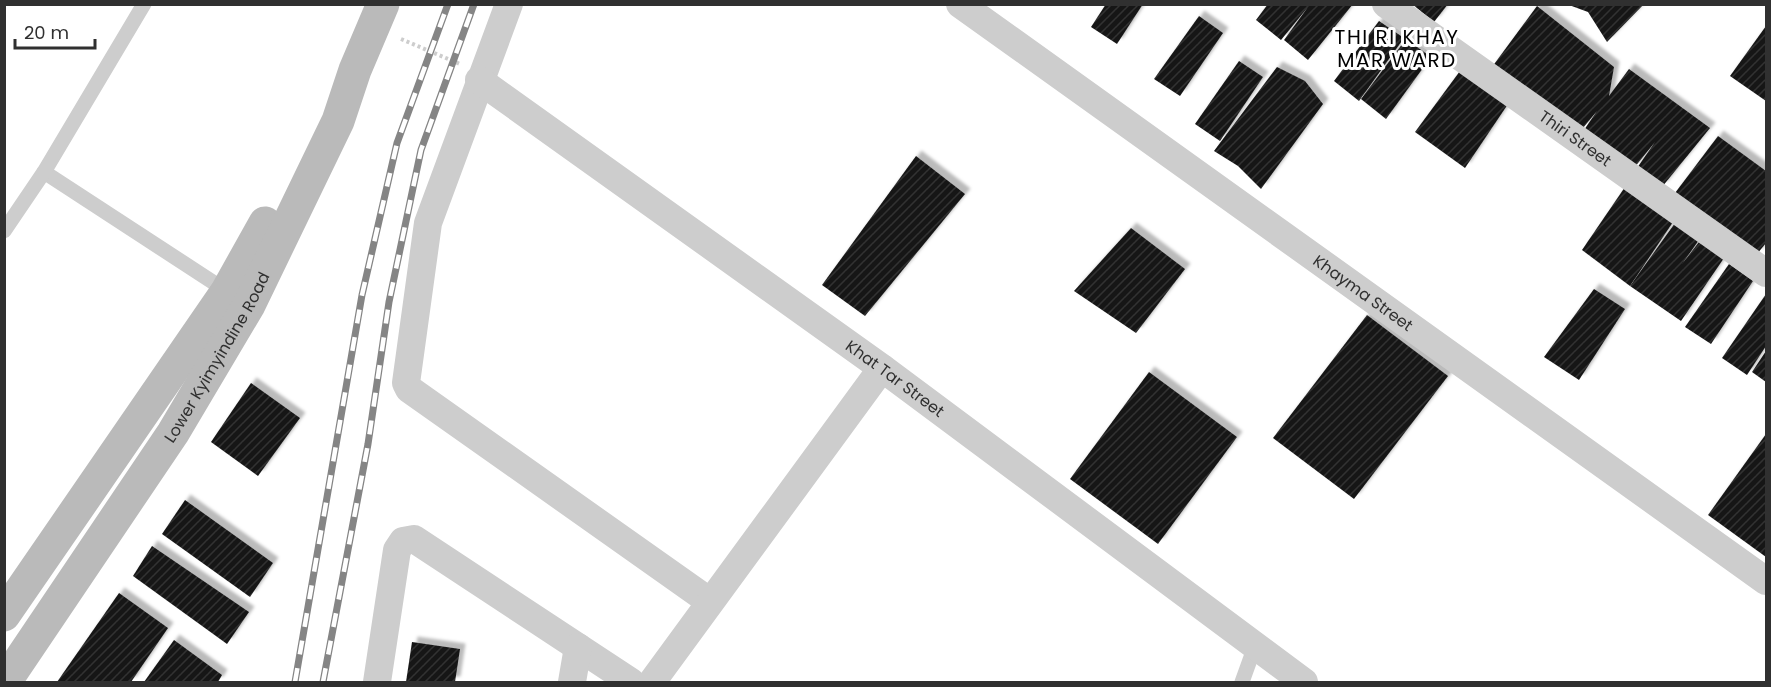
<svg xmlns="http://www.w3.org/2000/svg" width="1771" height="687" viewBox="0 0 1771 687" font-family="Poppins,sans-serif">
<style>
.building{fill:url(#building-hatch);filter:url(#shadow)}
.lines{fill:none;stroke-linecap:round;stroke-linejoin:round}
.path{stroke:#cdcdcd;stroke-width:4;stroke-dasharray:3 3;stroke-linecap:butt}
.lane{stroke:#cdcdcd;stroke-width:15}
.street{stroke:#cdcdcd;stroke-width:28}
.secondary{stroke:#bababa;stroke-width:33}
.rail-casing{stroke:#858585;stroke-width:7}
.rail{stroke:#fff;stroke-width:4.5;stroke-dasharray:14;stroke-linecap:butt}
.labels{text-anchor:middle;stroke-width:6;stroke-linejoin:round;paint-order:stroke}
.street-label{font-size:16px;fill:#303030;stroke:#fff}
.quarter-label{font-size:20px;letter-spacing:1.5px;fill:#000;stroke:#fff}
</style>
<defs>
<pattern id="building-hatch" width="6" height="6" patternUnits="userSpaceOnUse" patternTransform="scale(1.5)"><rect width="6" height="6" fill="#171717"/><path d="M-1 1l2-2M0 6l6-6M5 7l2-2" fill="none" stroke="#303030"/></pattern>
<filter id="shadow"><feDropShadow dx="5.5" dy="-5.5" stdDeviation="1.5" flood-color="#0004"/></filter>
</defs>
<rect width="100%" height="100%" fill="#fff"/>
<g class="building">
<path d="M1106 4H1143L1117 44 1091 27Z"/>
<path d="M1268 4H1353L1308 60 1284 40 1308 7 1281 40 1256 20Z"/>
<path d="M1412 4H1448L1434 22Z"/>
<path d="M1644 4 1607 42 1588 12 1569 5Z"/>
<path d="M1537 6 1614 67 1609 96 1629 69 1710 128 1662 187 1637 168 1655 142 1634 168 1584 130 1597 111 1583 128 1492 67Z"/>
<path d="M1199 16 1223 33 1180 96 1154 79Z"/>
<path d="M1379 21 1404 38 1359 101 1334 81Z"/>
<path d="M1766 26V101L1730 76Z"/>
<path d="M1406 39 1431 57 1386 119 1361 99Z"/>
<path d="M1239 61 1263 77 1220 141 1195 124Z"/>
<path d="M1277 67 1305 81 1323 104 1261 189 1238 166 1214 151Z"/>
<path d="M1460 71 1508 104 1465 168 1415 132Z"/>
<path d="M1718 136 1766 171V243L1757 254 1675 193Z"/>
<path d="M916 156 965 194 865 316 822 285Z"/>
<path d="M1625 187 1673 222 1630 286 1582 250Z"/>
<path d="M1675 223 1699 240 1682 264 1699 242 1724 258 1681 321 1630 286Z"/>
<path d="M1131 228 1185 269 1136 333 1074 291Z"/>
<path d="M1729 264 1753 281 1711 344 1685 327Z"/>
<path d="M1594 289 1625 309 1579 380 1544 357Z"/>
<path d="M1766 294V346L1747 375 1722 358Z"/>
<path d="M1367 315 1448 376 1354 499 1273 438Z"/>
<path d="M1766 351V382L1752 372Z"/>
<path d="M1149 372 1237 437 1158 544 1070 479Z"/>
<path d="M251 383 300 418 258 476 211 442Z"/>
<path d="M1766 434V557L1708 515Z"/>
<path d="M185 500 273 563 250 597 162 534Z"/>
<path d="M152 546 249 612 227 644 133 576Z"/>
<path d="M119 593 168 628 131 682H57Z"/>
<path d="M174 640 222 675 218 682H144Z"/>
<path d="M412 642 460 649 455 682H406Z"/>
</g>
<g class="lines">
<path class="path" d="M401 39 460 64"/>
<g class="lane">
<path d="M44 172 228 292"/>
<path d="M4 231 44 172 144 4"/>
<path d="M1242 682 1255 646"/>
</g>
<g class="street">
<path d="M509 4 428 223 406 383 409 389 709 601"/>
<path id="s1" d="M960 4 1766 581"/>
<path id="s2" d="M1386 4 1766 273"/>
<path id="s3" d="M479 80 882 368 1304 682"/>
<path d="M377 682 397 550 403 541 414 539 631 682"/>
<path d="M572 682 578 647"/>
<path d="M652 682 882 368"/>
</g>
<g class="secondary">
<path d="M4 615 227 291 265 223"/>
<path id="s4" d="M5 682 173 433 249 305 338 121 355 70 383 4"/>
</g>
<defs>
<g id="rail">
<path d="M295 682 362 295 397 143 448 4"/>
<path d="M323 682 368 444 389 302 421 150 474 4"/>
</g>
</defs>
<use href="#rail" class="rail-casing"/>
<use href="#rail" class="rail"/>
</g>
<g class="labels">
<g class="street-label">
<text dy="6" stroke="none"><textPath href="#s2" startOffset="232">Thiri Street</textPath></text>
<text dy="6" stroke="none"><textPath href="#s1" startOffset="496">Khayma Street</textPath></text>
<text dy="6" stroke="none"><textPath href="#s4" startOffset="388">Lower Kyimyindine Road</textPath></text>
<text dy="6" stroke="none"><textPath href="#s3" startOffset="512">Khat Tar Street</textPath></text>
</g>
<g class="quarter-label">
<text x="1397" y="44">THI RI KHAY<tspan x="1397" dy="23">MAR WARD</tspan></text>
</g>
</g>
<rect width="1771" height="687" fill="none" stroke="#303030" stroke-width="12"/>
<path d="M15 39v9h80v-9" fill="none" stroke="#303030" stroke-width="3"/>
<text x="24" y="39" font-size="18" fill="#303030" stroke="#ffffff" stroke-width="4.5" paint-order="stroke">20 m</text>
</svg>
